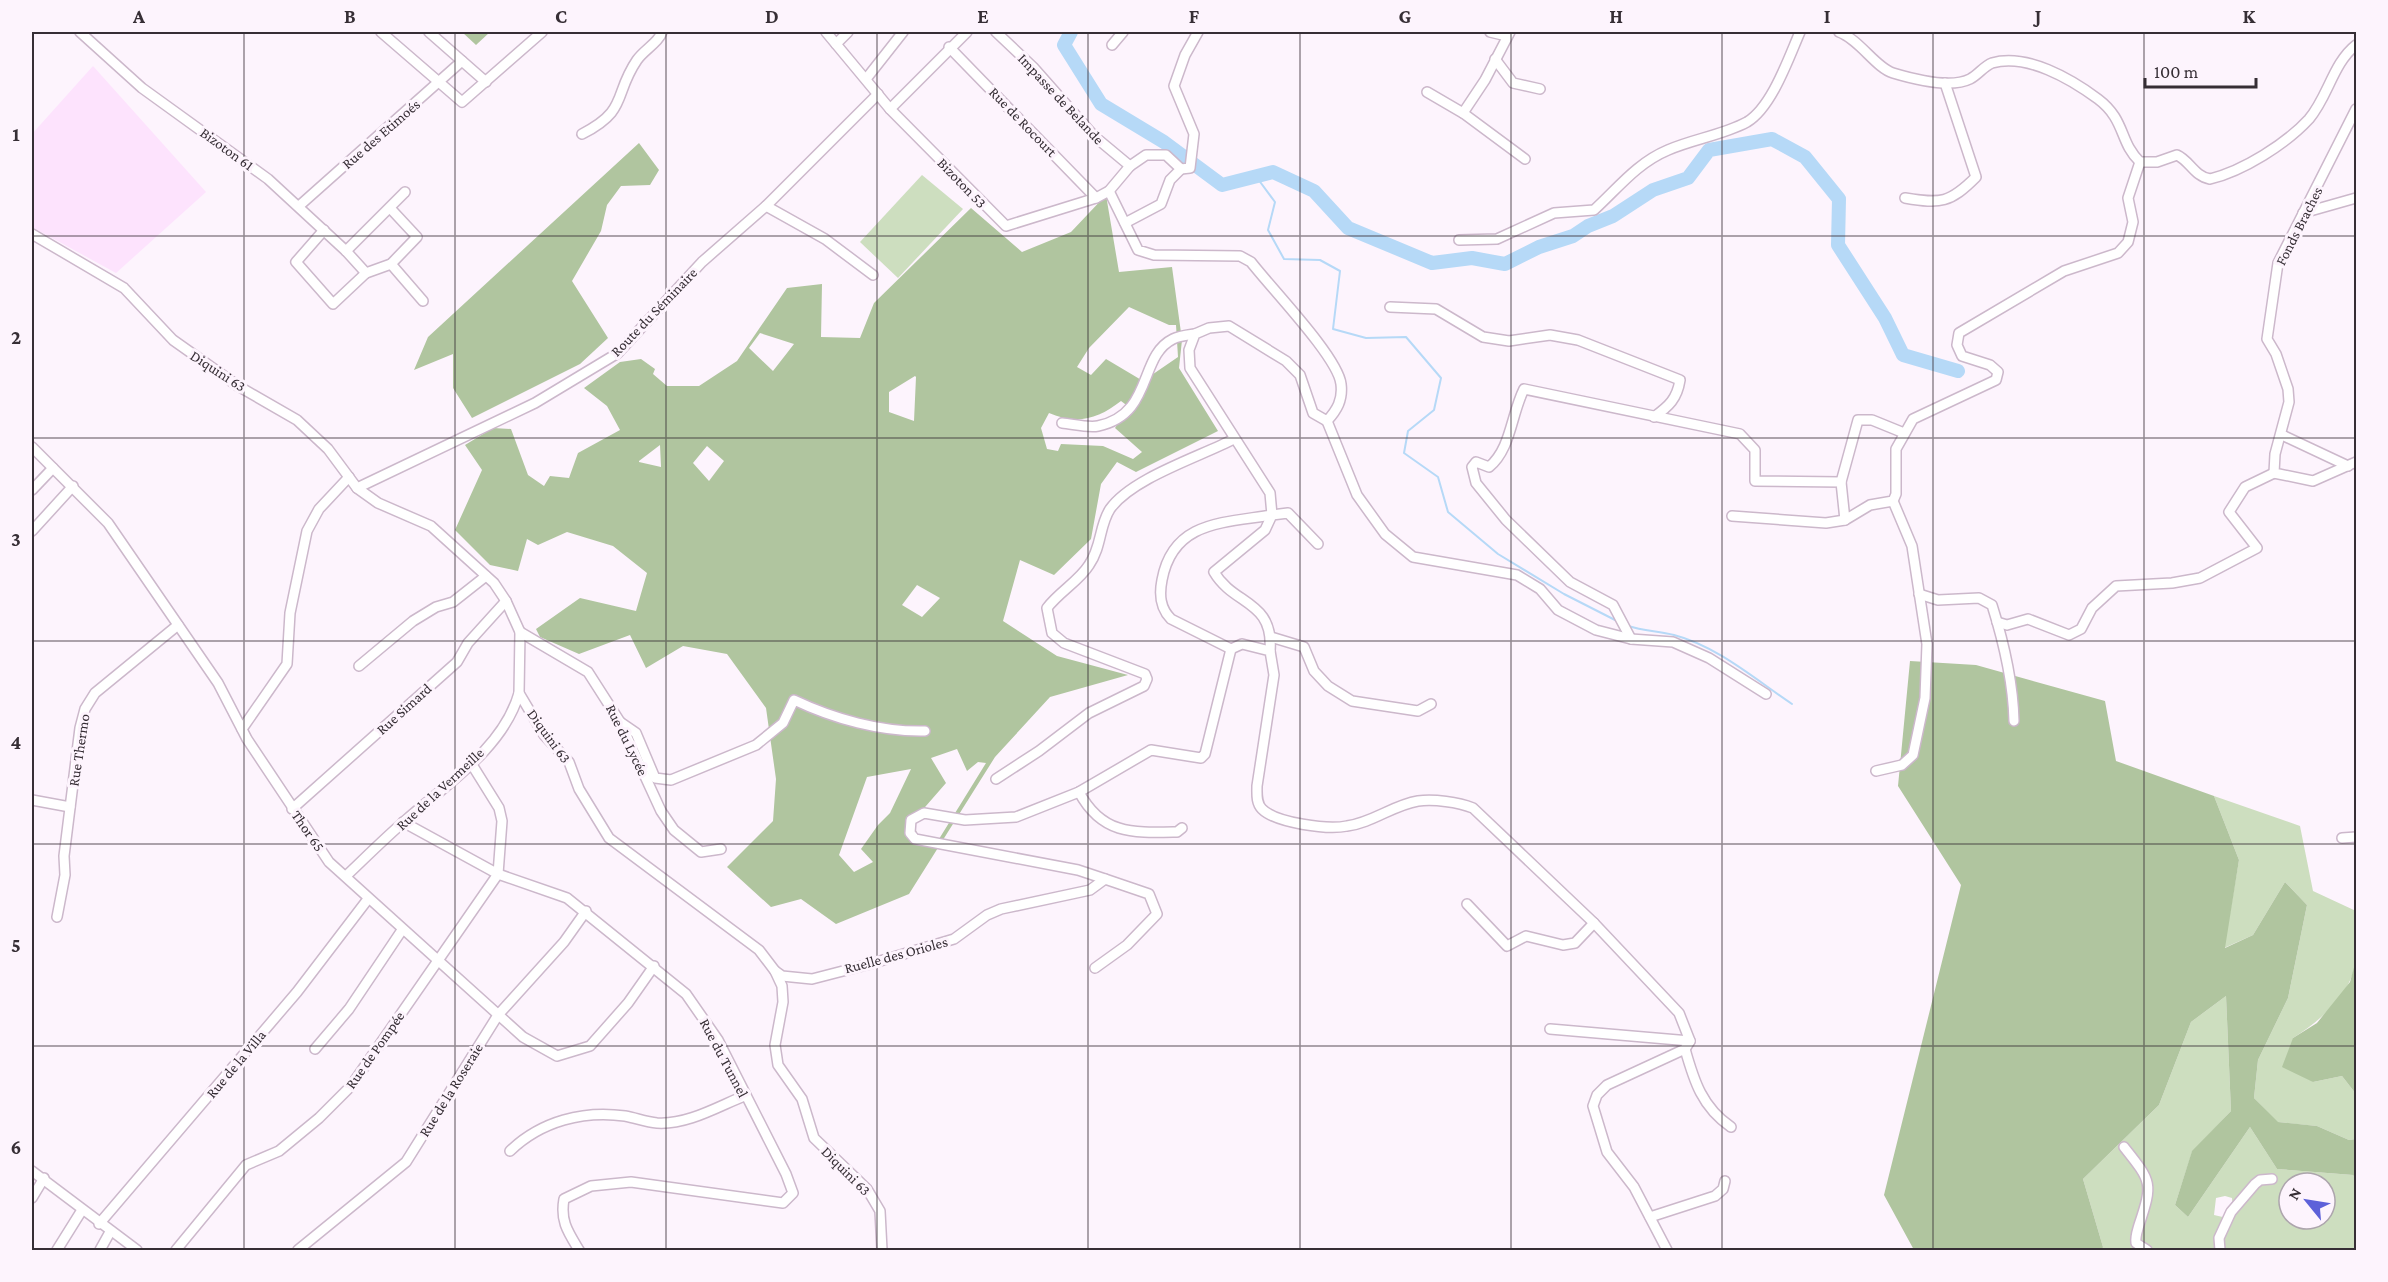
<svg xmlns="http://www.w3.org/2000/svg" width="2388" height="1282" viewBox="0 0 2388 1282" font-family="'Crimson Pro',serif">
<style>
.built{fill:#fde3fd}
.green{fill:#cddebf;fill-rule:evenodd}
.forest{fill:#b0c59f;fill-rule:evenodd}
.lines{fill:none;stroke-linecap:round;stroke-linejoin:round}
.stream{stroke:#b6d9f7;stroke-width:2}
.river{stroke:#b6d9f7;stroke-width:14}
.minor-casing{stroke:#ccb8cb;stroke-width:12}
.minor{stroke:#fff;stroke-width:9}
.grid{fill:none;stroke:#362e35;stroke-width:1.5;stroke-opacity:0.55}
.labels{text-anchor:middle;stroke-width:6;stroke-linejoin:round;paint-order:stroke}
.street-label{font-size:15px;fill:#362e35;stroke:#fdf4fd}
.neatline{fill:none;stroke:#362e35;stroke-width:2}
.grid-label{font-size:20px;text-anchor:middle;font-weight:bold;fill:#362e35}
</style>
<rect width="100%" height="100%" fill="#fdf4fd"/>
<path class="built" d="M93 66 206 192 116 273 32 227V134Z"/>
<g class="green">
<path d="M922 175 963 209 898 278 860 242Z"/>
<path d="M2214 796 2300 826 2313 891 2356 911C2356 927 2358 943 2356 959 2353 993 2320 1021 2293 1038L2313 1082 2342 1076 2356 1094V1139L2349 1140 2317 1126 2277 1122 2254 1098 2258 1060 2288 998 2307 905 2285 882 2253 935 2224 948 2239 860Z"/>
<path d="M2226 996 2231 1111 2192 1152 2175 1205 2188 1217 2250 1127 2277 1169 2353 1175 2356 1180V1250H2102L2103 1247 2083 1179 2159 1105 2191 1022ZM2289 1183H2325V1219H2289ZM2225 1196 2232 1198 2233 1213 2227 1218 2214 1215 2216 1198Z"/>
</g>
<g class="forest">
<path d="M462 32H490L476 45Z"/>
<path d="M639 143 659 170 650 185 621 186 607 205 601 231 572 281 608 338 580 364 472 418 453 388V354L414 370 428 337Z"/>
<path d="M1106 195 1119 272 1172 267 1182 340 1179 368 1218 431 1136 472 1117 462 1101 484 1091 539 1054 575 1020 560 1003 621 1057 656 1128 675 1050 697 995 757 909 894 836 924 801 899 771 907 727 867 773 821 776 779 766 708 727 654 683 646 646 668 630 635 579 654 540 637 536 629 580 598 636 611 647 573 613 546 567 532 538 545 527 539 518 571 490 565 455 530 482 470 465 445 493 428 511 429 528 475 544 486 550 476 569 478 578 453 620 430 607 406 584 388 620 362 641 359 655 369 653 374 667 386H699L737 361 787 288 822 284 821 337 860 338 874 303 971 208 1022 252 1071 232ZM1129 307 1169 325H1176L1178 357 1143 381 1106 359 1091 375 1077 367 1089 348ZM760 333 794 344 773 371 749 348ZM915 376 916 377 914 421 889 412V392ZM1121 401 1129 407 1115 428 1142 452 1133 459 1103 446 1061 444 1058 451 1047 449 1041 428 1049 413C1077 425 1098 419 1121 401ZM660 445 661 467 639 462V461ZM707 446 724 461 709 481 693 463ZM917 585 940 598 922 617 902 605ZM957 749 967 771 978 762 986 763 939 839H920L912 822 946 783 931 758ZM911 769 890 813 878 825 861 849 873 862 854 872 839 855 867 777Z"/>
<path d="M1910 661 1976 665 2105 701 2116 761 2214 796 2239 860 2225 948 2253 935 2285 882 2307 905 2288 998 2258 1060 2254 1098 2278 1122 2317 1126 2349 1140 2356 1139V1179L2353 1175 2277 1169 2250 1127 2188 1217 2175 1205 2192 1151 2231 1111 2226 996 2191 1022 2159 1105 2083 1179 2103 1247 2102 1250H1914L1884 1195 1961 885 1898 786Z"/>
<path d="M2356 960V1094L2342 1076 2313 1082 2282 1067 2293 1038 2317 1023 2350 982Z"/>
</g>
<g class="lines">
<g class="stream">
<path d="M1255 175 1275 202 1268 230 1284 259 1320 260 1340 271 1333 329 1366 338 1406 337 1441 378 1434 410 1408 431 1404 453 1438 477 1448 512 1498 554 1564 594 1617 621"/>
<path d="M1628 626C1644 631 1659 631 1674 635 1717 646 1756 680 1792 704"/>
</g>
<path class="river" d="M1071 32 1064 45 1101 104 1164 142 1222 185 1273 172 1314 191 1348 228 1432 263 1472 258 1505 264 1539 247 1573 236 1588 226 1613 216 1653 190 1688 178 1709 150 1772 139 1805 157 1839 199 1838 245 1885 318 1903 355 1958 371"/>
<defs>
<g id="minor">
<path d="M80 32 142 88 268 179 346 251 366 273"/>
<path d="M381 32 462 102 542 32"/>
<path d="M429 32 486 82"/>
<path d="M826 32 890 109 1006 226 1096 198 1109 191 1130 166"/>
<path d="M996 32 1033 67 1094 136 1130 166 1146 155H1166L1181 169 1170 180 1161 204 1125 223"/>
<path d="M1490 32 1507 36"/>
<path d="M1839 32C1860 40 1876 68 1893 73 1913 79 1950 89 1970 79 1978 75 1984 66 1992 63 2027 53 2071 79 2098 99 2126 120 2119 142 2140 162H2157L2177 155C2190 161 2194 176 2210 179 2243 171 2286 144 2309 119 2328 97 2333 63 2356 45"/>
<path d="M836 44 848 32"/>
<path d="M1112 45 1123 32"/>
<path d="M949 47 1096 198"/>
<path d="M1495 59 1513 83 1540 89"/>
<path d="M866 79 903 32"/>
<path d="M1427 92 1463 113 1485 80 1510 32"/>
<path d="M890 109 967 32"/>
<path d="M2356 109 2278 263 2267 339 2276 354 2288 389 2289 402 2275 454 2274 473 2313 481 2356 462"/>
<path d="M1463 113 1525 159"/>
<path d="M582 134C629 110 613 95 637 60 644 50 659 42 662 32"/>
<path d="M1181 169 1190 168 1194 134 1174 86 1185 55 1198 32"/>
<path d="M1109 191 1138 250 1154 255 1240 256 1251 262C1270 287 1338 357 1341 384 1343 400 1337 410 1327 421L1313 413 1300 375 1286 361 1229 326 1209 328 1195 334 1189 350 1190 368 1270 493 1272 515C1223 523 1173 521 1162 580 1159 595 1160 608 1171 619L1231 649 1242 644 1270 651 1274 675 1257 786C1257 794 1256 803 1262 809 1276 823 1328 830 1347 826 1372 823 1393 805 1418 801 1434 799 1458 802 1473 808L1594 923 1679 1013 1690 1041 1685 1049 1607 1085 1597 1095 1593 1106 1607 1152 1634 1187 1667 1250"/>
<path d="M1905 198C1941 204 1950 203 1976 177L1945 83"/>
<path d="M299 206 462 61"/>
<path d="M766 206 825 239 873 275"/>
<path d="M2303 213 2356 198"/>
<path d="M324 230 296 262 333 304 366 273 391 264 417 237 390 208"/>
<path d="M32 234 124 288 173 340 238 386 297 420 328 449 357 488 378 503 431 526 494 583 506 601 520 632 519 693 544 735 569 762 579 789 609 838 759 950 775 971 782 986 783 1002 775 1045 778 1065 802 1099 814 1138 867 1189 880 1211 882 1250"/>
<path d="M1459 240 1497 239 1554 213 1594 210C1618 188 1637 163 1668 150 1693 139 1723 135 1747 122 1772 107 1789 57 1800 32"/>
<path d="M346 251 405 192"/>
<path d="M391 264 423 301"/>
<path d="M1390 307 1436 309 1483 337 1509 341 1550 335 1578 340 1680 380C1677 399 1669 406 1654 417"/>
<path d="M1327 421 1357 495 1385 534 1413 557 1517 575 1540 589 1558 610 1596 630 1631 639 1673 642 1709 658 1766 694"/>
<path d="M1062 423C1073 424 1088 428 1098 426 1154 414 1138 356 1173 339 1179 336 1188 335 1195 334"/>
<path d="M2282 435 2348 466"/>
<path d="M32 447 108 523 218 683 247 739 329 862 523 1037 557 1056 590 1046 628 1003 654 966"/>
<path d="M1841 482 1858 420H1872L1904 433"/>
<path d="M357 488 535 403 618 353 702 262 766 206 878 94"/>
<path d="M32 490 53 468"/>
<path d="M1732 516 1826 523 1845 520"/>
<path d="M32 531 73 486"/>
<path d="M1919 594 1938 600 1979 598 1992 605C2004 643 2013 681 2014 721"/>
<path d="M1997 622 2007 625 2028 619 2069 635 2081 629 2092 608 2116 586 2172 583 2200 578 2257 548 2229 512 2245 487 2274 473"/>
<path d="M520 632 588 672 620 722 661 811 674 830 701 852 721 849"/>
<path d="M1271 637 1304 647 1314 671 1328 686 1352 701 1418 711 1431 704"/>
<path d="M1631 639 1613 605 1570 582 1506 520 1476 483 1472 467 1476 462 1489 467C1511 449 1511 415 1524 389L1740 434 1755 450V481L1841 482 1845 520 1870 505 1893 501 1896 494V449L1913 419 1996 380 1998 372 1990 365 1962 356 1957 345 1959 333 2064 271 2118 253 2128 242 2133 222 2128 198 2140 162"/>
<path d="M1270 651C1274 600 1234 606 1214 572L1265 530 1272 515 1288 513 1318 544"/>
<path d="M359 666 413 621 436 607 453 602 486 576"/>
<path d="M620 722 636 733 655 778 671 780 756 745 783 723 794 700C834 719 881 732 925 731"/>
<path d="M242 729 287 664 290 613 307 531 319 509 349 477"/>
<path d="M1876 771 1902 765 1913 755 1925 698 1927 644 1912 546 1893 501"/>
<path d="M996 779 1039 751 1089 713 1144 686 1147 679 1145 674 1064 643 1052 633 1047 608C1059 592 1079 581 1089 565 1102 546 1099 526 1110 509 1132 478 1199 457 1234 439"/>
<path d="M1079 792C1102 835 1133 833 1177 832L1182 828"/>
<path d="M32 800 70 807"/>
<path d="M292 809 457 662 468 643 506 601"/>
<path d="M403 822 498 874 567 898 686 994 718 1040 786 1174 793 1193 783 1203 631 1182 591 1186 564 1199C560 1221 568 1232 579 1250"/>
<path d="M2342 838 2356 837"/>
<path d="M346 876C366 857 386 837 407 819 447 784 504 747 519 693"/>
<path d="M1105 879 1078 870 915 839 910 833 911 820 924 813 965 820 1016 817 1079 792 1151 750 1201 758 1205 754 1231 649"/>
<path d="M1467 904 1507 946 1526 936 1563 945 1575 943 1594 923"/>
<path d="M57 917 65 875 64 856 80 728 85 709 95 693 178 625"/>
<path d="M775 971 782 976 812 979 870 964 954 939 987 915 1001 909 1090 890 1105 879 1149 894 1157 914 1127 945 1095 968"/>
<path d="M1550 1029 1690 1041"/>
<path d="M315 1049 349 1009 402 930"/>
<path d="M1685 1049C1694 1081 1702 1107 1731 1127"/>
<path d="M2124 1147C2152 1182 2153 1183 2139 1225 2137 1232 2135 1237 2136 1243L2147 1250"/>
<path d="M510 1151C541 1121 584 1110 625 1116 636 1118 646 1122 657 1123 687 1125 717 1107 744 1096"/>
<path d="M32 1171 137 1250"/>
<path d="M32 1198 44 1178"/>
<path d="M1650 1217 1715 1196 1723 1189 1725 1181"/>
<path d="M99 1224 297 992 368 899"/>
<path d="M57 1250 82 1210"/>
<path d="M100 1250 110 1232"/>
<path d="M176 1250 246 1165 279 1151 319 1118 351 1086 498 874 502 821 499 808 471 763"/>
<path d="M298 1250 406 1162 498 1015 564 942 586 911"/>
<path d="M2220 1250 2219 1238 2231 1212 2255 1184 2260 1180 2272 1179"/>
</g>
</defs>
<use href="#minor" class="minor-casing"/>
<use href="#minor" class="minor"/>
</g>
<path class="grid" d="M244 32V1250M455 32V1250M666 32V1250M877 32V1250M1088 32V1250M1300 32V1250M1511 32V1250M1722 32V1250M1933 32V1250M2144 32V1250M32 236H2356M32 438H2356M32 641H2356M32 844H2356M32 1046H2356"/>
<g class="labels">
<g class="street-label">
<text transform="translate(1061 99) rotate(47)" y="5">Impasse de Belande</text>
<text transform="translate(1023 122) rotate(46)" y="5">Rue de Rocourt</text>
<text transform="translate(381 134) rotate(-41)" y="5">Rue des Etimoés</text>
<text transform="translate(227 149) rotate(36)" y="5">Bizoton 61</text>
<text transform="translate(962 183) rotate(46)" y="5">Bizoton 53</text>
<text transform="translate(2299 226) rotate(-63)" y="5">Fonds Braches</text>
<text transform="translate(654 312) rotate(-46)" y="5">Route du Séminaire</text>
<text transform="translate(218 371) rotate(33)" y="5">Diquini 63</text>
<text transform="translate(404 709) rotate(-42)" y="5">Rue Simard</text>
<text transform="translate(549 736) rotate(54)" y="5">Diquini 63</text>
<text transform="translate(627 740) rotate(64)" y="5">Rue du Lycée</text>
<text transform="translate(79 750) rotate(-81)" y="5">Rue Thermo</text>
<text transform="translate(440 789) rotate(-43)" y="5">Rue de la Vermeille</text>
<text transform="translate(308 831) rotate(55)" y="5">Thor 65</text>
<text transform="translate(896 955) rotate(-15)" y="5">Ruelle des Orioles</text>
<text transform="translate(375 1050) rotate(-55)" y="5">Rue de Pompée</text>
<text transform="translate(724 1058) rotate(62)" y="5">Rue du Tunnel</text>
<text transform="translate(236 1064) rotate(-50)" y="5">Rue de la Villa</text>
<text transform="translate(451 1090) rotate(-58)" y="5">Rue de la Roseraie</text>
<text transform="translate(846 1171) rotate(45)" y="5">Diquini 63</text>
</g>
</g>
<rect width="2388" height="1282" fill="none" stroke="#fdf4fd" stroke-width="66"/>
<g transform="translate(2307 1201) rotate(300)"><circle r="28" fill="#fdf4fd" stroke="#ada5ad" stroke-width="1.5"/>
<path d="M0-4.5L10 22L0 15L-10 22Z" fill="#5d61d9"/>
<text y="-9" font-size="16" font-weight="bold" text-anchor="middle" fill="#362e35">N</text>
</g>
<path d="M2145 78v9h111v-9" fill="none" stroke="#362e35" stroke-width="3"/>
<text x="2154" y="78" font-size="18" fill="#362e35" stroke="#fdf4fd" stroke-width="4.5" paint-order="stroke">100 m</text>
<rect x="33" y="33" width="2322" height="1216" class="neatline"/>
<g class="grid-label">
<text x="139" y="23">A</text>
<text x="350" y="23">B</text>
<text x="561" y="23">C</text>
<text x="772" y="23">D</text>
<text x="983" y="23">E</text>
<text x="1194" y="23">F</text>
<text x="1405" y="23">G</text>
<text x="1616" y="23">H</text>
<text x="1827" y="23">I</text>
<text x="2038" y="23">J</text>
<text x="2249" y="23">K</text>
<text x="16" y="141">1</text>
<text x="16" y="344">2</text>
<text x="16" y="546">3</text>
<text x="16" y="749">4</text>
<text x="16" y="952">5</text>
<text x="16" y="1154">6</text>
</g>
</svg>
